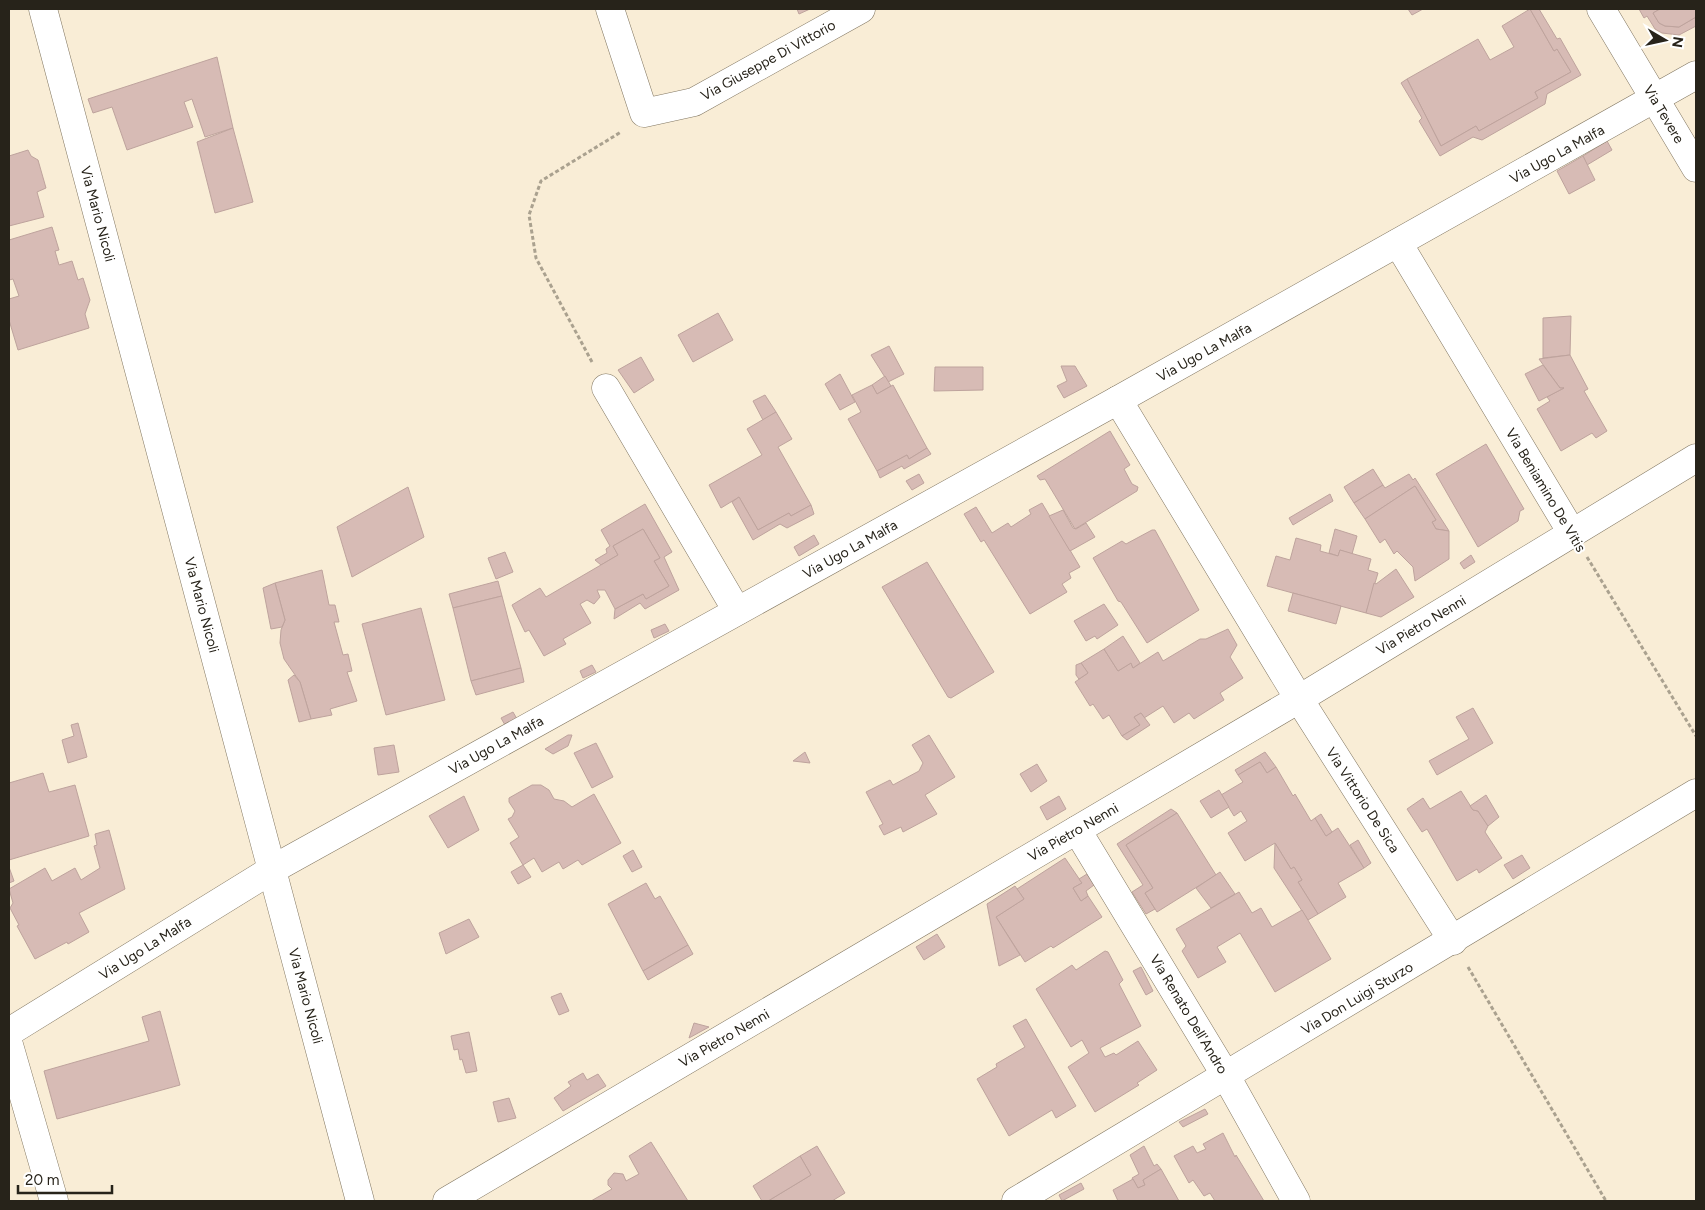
<svg xmlns="http://www.w3.org/2000/svg" width="1705" height="1210" viewBox="0 0 1705 1210" font-family="Figtree,sans-serif">
<style>
.building{fill:#d7bbb5;stroke:#bea39d}
.lines{fill:none;stroke-linecap:round;stroke-linejoin:round}
.street-casing{stroke:#827762;stroke-width:29}
.path{stroke:#aaa18f;stroke-width:3;stroke-dasharray:4 2.5;stroke-linecap:butt}
.street{stroke:#fff;stroke-width:28}
.labels{text-anchor:middle;stroke-width:4;stroke-linejoin:round;paint-order:stroke}
.street-label{font-size:14px;fill:#27231a;stroke:#fff}
</style>
<rect width="100%" height="100%" fill="#f9edd6"/>
<g class="building">
<path d="M797 9H810L799 14Z"/>
<path d="M1408 9H1423L1412 15Z"/>
<path d="M1530 9 1554 51 1557 49 1571 72 1535 92 1538 98 1479 131 1476 126 1441 146 1407 79 1478 39 1490 60 1514 47 1502 26Z"/>
<path d="M1530 9H1539L1557 39 1560 38 1581 75 1547 94 1545 104 1482 140 1473 137 1440 156 1419 121 1422 118 1401 83 1407 79 1441 146 1476 126 1479 131 1538 98 1535 92 1571 72 1557 49 1554 51Z"/>
<path d="M1639 9H1660L1653 13 1659 23 1665 26 1679 27 1696 17V26L1679 35 1662 33 1655 29 1647 16 1644 18Z"/>
<path d="M1660 9H1696V17L1679 27 1665 26 1659 23 1653 13Z"/>
<path d="M217 57 233 128 205 137 192 99 184 102 193 127 127 150 112 107 93 113 88 99Z"/>
<path d="M233 128 253 202 215 213 197 142Z"/>
<path d="M1607 141 1612 150 1587 165 1583 156Z"/>
<path d="M28 150 31 156 38 160 46 188 37 192 44 217 9 226V156Z"/>
<path d="M1583 156 1595 180 1569 194 1557 171Z"/>
<path d="M52 227 59 250 55 251 59 265 72 261 78 280 83 278 90 300 85 314 89 328 18 350 9 320V299L19 296 13 279 9 280V240Z"/>
<path d="M718 313 733 340 693 362 678 335Z"/>
<path d="M1571 316 1570 355 1543 358V318Z"/>
<path d="M889 346 904 374 888 382 871 355Z"/>
<path d="M1570 355 1588 389 1584 391 1607 431 1596 438 1592 433 1561 451 1537 409 1550 401 1547 397 1564 388H1560L1539 359Z"/>
<path d="M641 357 654 380 634 393 618 370Z"/>
<path d="M1543 365 1560 388H1564L1539 401 1525 374Z"/>
<path d="M1061 366H1075L1087 386 1064 398 1057 386 1067 381Z"/>
<path d="M935 367H983V390L934 391Z"/>
<path d="M840 374 855 402 840 410 825 384Z"/>
<path d="M885 376 891 386 877 394 872 385Z"/>
<path d="M872 385 877 394 893 385 927 448 909 459 907 455 877 471 848 419 861 412 852 395Z"/>
<path d="M765 395 776 412 763 420 753 401Z"/>
<path d="M776 412 792 439 778 447 811 505 791 516 789 513 758 530 739 497 721 508 709 485 762 455 747 429Z"/>
<path d="M1110 431 1130 465 1124 469 1132 484 1138 487 1137 491 1075 529 1045 479 1040 480 1037 476Z"/>
<path d="M1486 444 1524 509 1520 511 1518 521 1478 547 1436 474Z"/>
<path d="M927 448 931 454 904 469 902 466 880 478 877 471 907 455 909 459Z"/>
<path d="M1373 469 1383 485 1354 503 1344 487Z"/>
<path d="M919 474 924 483 912 490 906 481Z"/>
<path d="M1409 474 1413 480 1415 478 1449 531 1436 529 1432 522 1436 520 1415 486 1365 519 1354 503 1383 485 1385 488Z"/>
<path d="M1415 486 1436 520 1432 522 1436 529 1449 531V559L1415 581 1413 567 1397 551 1394 554 1385 539 1380 543 1365 519Z"/>
<path d="M408 487 424 537 352 577 337 527Z"/>
<path d="M1330 494 1333 501 1293 525 1289 518Z"/>
<path d="M739 497 758 530 789 513 791 516 811 505 814 514 787 528 780 524 753 540 732 502Z"/>
<path d="M1042 503 1080 567 1069 573 1071 578 1062 584 1067 592 1030 614 984 540 981 542 964 514 976 507 992 533 1008 523 1011 527 1031 514 1029 510Z"/>
<path d="M645 504 672 552 664 557 679 590 645 609 640 603 614 619 615 609 643 594 646 599 669 586 654 561 660 558 643 529 613 546 618 555 601 565 595 560 607 553 606 549 610 546 601 530Z"/>
<path d="M1063 510 1073 528 1076 529 1086 523 1095 537 1070 551 1049 516Z"/>
<path d="M643 529 660 558 654 561 669 586 646 599 643 594 615 609 605 590H597L600 597 594 604 587 600 580 604 591 623 563 639 566 644 544 656 529 630 525 632 512 605 540 588 546 597 618 555 613 546Z"/>
<path d="M1335 529 1357 536 1352 554 1340 550 1338 556 1329 553Z"/>
<path d="M1152 530H1155L1199 610 1147 643 1121 602 1118 601 1093 558 1122 541 1126 544Z"/>
<path d="M814 535 819 544 799 556 794 547Z"/>
<path d="M1296 538 1321 545 1320 551 1338 556 1340 550 1371 559 1368 570 1378 573 1366 613 1267 586 1276 556 1290 560Z"/>
<path d="M505 552 513 572 496 579 488 558Z"/>
<path d="M1471 555 1475 562 1464 569 1460 563Z"/>
<path d="M927 562 994 672 951 698 948 697 882 587Z"/>
<path d="M1396 569 1414 597 1381 617 1366 613 1374 583 1376 584Z"/>
<path d="M322 570 329 605H335L339 622H334L343 655 348 654 352 671 347 672 357 701 330 709 332 715 311 719 300 682 284 659 280 643 281 630 285 620 275 583Z"/>
<path d="M498 581 502 596 453 608 449 594Z"/>
<path d="M275 583 285 620 282 627 271 629 263 588Z"/>
<path d="M1293 593 1341 606 1336 624 1288 611Z"/>
<path d="M502 596 521 668 471 681 453 608Z"/>
<path d="M1104 604 1118 625 1097 639 1095 636 1086 641 1074 621Z"/>
<path d="M421 608 445 700 386 715 362 624Z"/>
<path d="M665 624 669 631 654 638 651 630Z"/>
<path d="M1228 629 1237 645 1230 657 1243 678 1220 693 1224 700 1194 719 1189 713 1174 723 1163 706 1144 718 1141 713 1134 717 1140 725 1122 736 1109 715 1103 719 1093 704 1090 706 1075 682 1088 673 1081 663 1104 649 1118 671 1131 663 1133 668 1158 652 1163 661 1200 639H1206Z"/>
<path d="M1123 636 1140 663 1133 668 1131 663 1118 671 1104 649Z"/>
<path d="M1081 663 1088 673 1079 679 1076 675V665Z"/>
<path d="M592 665 596 672 583 678 580 671Z"/>
<path d="M521 668 524 682 476 695 471 681Z"/>
<path d="M294 675 300 682 311 719 299 722 288 680Z"/>
<path d="M1473 708 1493 743 1437 775 1429 761 1469 739 1456 717Z"/>
<path d="M513 712 517 719 505 725 501 718Z"/>
<path d="M1141 713 1150 725 1127 740 1122 736 1140 725 1134 717Z"/>
<path d="M78 723 87 757 68 763 62 740 74 736 71 725Z"/>
<path d="M568 735H572L568 746 553 754 545 749Z"/>
<path d="M929 735 955 777 925 795 937 814 903 832 901 827 884 835 879 826 883 824 866 792 890 780 893 785 919 771 923 763 912 745Z"/>
<path d="M596 743 613 777 592 788 574 753Z"/>
<path d="M394 745 399 772 378 775 374 748Z"/>
<path d="M805 752 810 763 793 761Z"/>
<path d="M1265 752 1276 767 1267 773 1260 762 1238 775 1235 770Z"/>
<path d="M1260 762 1267 773 1276 767 1293 796 1295 794 1311 821 1315 818 1326 836 1338 828 1364 868 1338 883 1346 897 1318 914 1298 882 1302 880 1294 867 1291 869 1275 843 1245 861 1228 833 1247 821 1241 811 1234 816 1221 795 1243 782 1238 775Z"/>
<path d="M1037 764 1047 781 1031 792 1020 774Z"/>
<path d="M43 773 49 792 75 785 89 836 9 860V783Z"/>
<path d="M532 785H541L549 790 554 799 564 801 572 807 594 794 621 843 582 865 578 860 563 869 559 862 542 872 534 858 523 865 510 843 519 837 508 819 512 817 515 811 509 802V798Z"/>
<path d="M1219 790 1229 807 1211 818 1200 801Z"/>
<path d="M1461 791 1473 810 1478 811 1488 826 1485 832 1502 858 1479 873 1477 869 1457 881 1427 829 1422 832 1407 809 1423 798 1430 809Z"/>
<path d="M1486 795 1499 817 1488 826 1478 811 1473 810 1470 806Z"/>
<path d="M464 796 479 830 448 848 429 816Z"/>
<path d="M1059 796 1066 809 1047 820 1040 807Z"/>
<path d="M1171 809 1177 813 1126 845 1153 888 1145 893 1155 909 1146 914 1132 892 1143 885 1117 844Z"/>
<path d="M1177 813 1216 875 1157 912 1145 893 1153 888 1126 845Z"/>
<path d="M1321 814 1332 832 1326 836 1315 818Z"/>
<path d="M109 830 125 889 79 913 89 932 68 944 67 942 35 959 17 926 19 925 10 908 13 903 9 889 45 868 52 881 75 868 81 880 100 868 94 846 97 845 95 834Z"/>
<path d="M1358 840 1371 863 1364 868 1350 845Z"/>
<path d="M1275 843 1291 869 1294 867 1302 880 1298 882 1318 914 1308 920 1274 868Z"/>
<path d="M633 850 642 867 632 872 623 856Z"/>
<path d="M1522 855 1530 868 1513 879 1504 865Z"/>
<path d="M1065 858 1082 883 1073 888 1081 901 1088 896 1102 917 1053 948 1051 946 1025 962 996 917 1024 899 1017 889Z"/>
<path d="M523 865 531 877 518 884 511 872Z"/>
<path d="M9 867 14 881 9 883Z"/>
<path d="M1220 872 1235 894 1211 908 1196 888Z"/>
<path d="M1087 874 1094 885 1086 891 1088 896 1081 901 1073 888 1082 883 1079 879Z"/>
<path d="M646 883 655 899 660 896 688 945 643 971 608 904Z"/>
<path d="M1015 886 1024 899 996 917 1020 955 999 966 987 904Z"/>
<path d="M1239 892 1252 913 1261 908 1272 927 1302 910 1331 959 1275 992 1240 933 1217 947 1226 962 1198 978 1182 951 1186 946 1176 929Z"/>
<path d="M469 919 479 937 446 954 439 933Z"/>
<path d="M937 934 945 947 924 960 916 947Z"/>
<path d="M688 945 693 954 648 980 643 971Z"/>
<path d="M1105 951 1108 952 1123 980 1119 984 1141 1026 1100 1048 1105 1057 1114 1053 1116 1055 1138 1041 1157 1070 1137 1083 1139 1085 1095 1112 1068 1067 1089 1053 1082 1040 1071 1047 1036 989 1072 965 1076 970Z"/>
<path d="M1141 967 1153 991 1146 995 1133 971Z"/>
<path d="M561 993 569 1011 559 1015 551 997Z"/>
<path d="M160 1011 180 1085 57 1119 44 1071 149 1041 142 1017Z"/>
<path d="M1026 1019 1076 1106 1056 1118 1052 1110 1009 1136 977 1079 997 1067 996 1064 1025 1047 1013 1026Z"/>
<path d="M694 1023 709 1027 689 1038Z"/>
<path d="M469 1032 477 1071 466 1073 462 1059 460 1060 458 1049 454 1050 451 1036Z"/>
<path d="M583 1073 587 1080 598 1074 606 1086 563 1111 554 1098 571 1086 568 1082Z"/>
<path d="M509 1098 516 1118 498 1122 493 1102Z"/>
<path d="M1205 1109 1208 1114 1183 1127 1179 1122Z"/>
<path d="M1223 1133 1235 1157 1236 1155 1264 1201H1215L1210 1193 1204 1196 1193 1180 1189 1183 1174 1156 1193 1146 1197 1153 1206 1149 1203 1144Z"/>
<path d="M651 1142 688 1201H591L612 1189 608 1185V1180L614 1173 623 1174 626 1181 639 1174 629 1156Z"/>
<path d="M817 1146 845 1193 832 1201H768L811 1175 800 1156Z"/>
<path d="M1144 1146 1154 1166 1157 1164 1161 1169 1143 1180 1145 1185 1138 1188 1132 1178 1139 1174 1130 1155Z"/>
<path d="M800 1156 811 1175 768 1201H762L753 1186Z"/>
<path d="M1161 1169 1179 1201H1118L1113 1190 1133 1179 1138 1188 1145 1185 1143 1180Z"/>
<path d="M1081 1183 1084 1189 1062 1201 1059 1195Z"/>
</g>
<g class="lines">
<defs>
<g id="street">
<path d="M43 9 360 1201"/>
<path d="M610 9 644 113 694 102 861 9"/>
<path d="M1601 9 1696 168"/>
<path d="M1398 243 1572 533"/>
<path d="M606 388 737 611"/>
<path d="M1118 400 1299 699 1453 941"/>
<path d="M1077 830 1226 1076 1296 1201"/>
<path d="M9 1032 273 869 1118 400 1696 75"/>
<path d="M9 1045 54 1201"/>
<path d="M447 1201 1299 699 1696 458"/>
<path d="M1016 1201 1696 793"/>
</g>
</defs>
<use href="#street" class="street-casing"/>
<g class="path">
<path d="M592 362 536 258 529 215 541 181 621 132"/>
<path d="M1587 557 1696 736"/>
<path d="M1468 967 1606 1201"/>
</g>
<use href="#street" class="street"/>
</g>
<g class="labels">
<g class="street-label">
<text transform="translate(768 60) rotate(-29)" y="5">Via Giuseppe Di Vittorio</text>
<text transform="translate(1664 114) rotate(59)" y="5">Via Tevere</text>
<text transform="translate(1557 154) rotate(-29)" y="5">Via Ugo La Malfa</text>
<text transform="translate(98 214) rotate(75)" y="5">Via Mario Nicoli</text>
<text transform="translate(1204 352) rotate(-29)" y="5">Via Ugo La Malfa</text>
<text transform="translate(1546 490) rotate(59)" y="5">Via Beniamino De Vitis</text>
<text transform="translate(850 549) rotate(-29)" y="5">Via Ugo La Malfa</text>
<text transform="translate(202 605) rotate(75)" y="5">Via Mario Nicoli</text>
<text transform="translate(1421 625) rotate(-31)" y="5">Via Pietro Nenni</text>
<text transform="translate(496 745) rotate(-29)" y="5">Via Ugo La Malfa</text>
<text transform="translate(1363 800) rotate(57)" y="5">Via Vittorio De Sica</text>
<text transform="translate(1073 832) rotate(-30)" y="5">Via Pietro Nenni</text>
<text transform="translate(145 948) rotate(-32)" y="5">Via Ugo La Malfa</text>
<text transform="translate(306 996) rotate(75)" y="5">Via Mario Nicoli</text>
<text transform="translate(1357 998) rotate(-31)" y="5">Via Don Luigi Sturzo</text>
<text transform="translate(1189 1014) rotate(59)" y="5">Via Renato Dell'Andro</text>
<text transform="translate(724 1038) rotate(-30)" y="5">Via Pietro Nenni</text>
</g>
</g>
<rect width="1705" height="1210" fill="none" stroke="#27231a" stroke-width="20"/>
<g transform="translate(1665 40) rotate(99)" stroke="#ffffff" stroke-width="4" paint-order="stroke">
<path d="M0-4L9 19L0 12L-9 19Z" fill="#27231a"/>
<text y="-8" font-size="14" font-weight="bold" text-anchor="middle" fill="#27231a">N</text>
</g>
<path d="M18 1185v8h94v-8" fill="none" stroke="#27231a" stroke-width="2.5"/>
<text x="25" y="1185" font-size="15" fill="#27231a" stroke="#ffffff" stroke-width="4" paint-order="stroke">20 m</text>
</svg>
